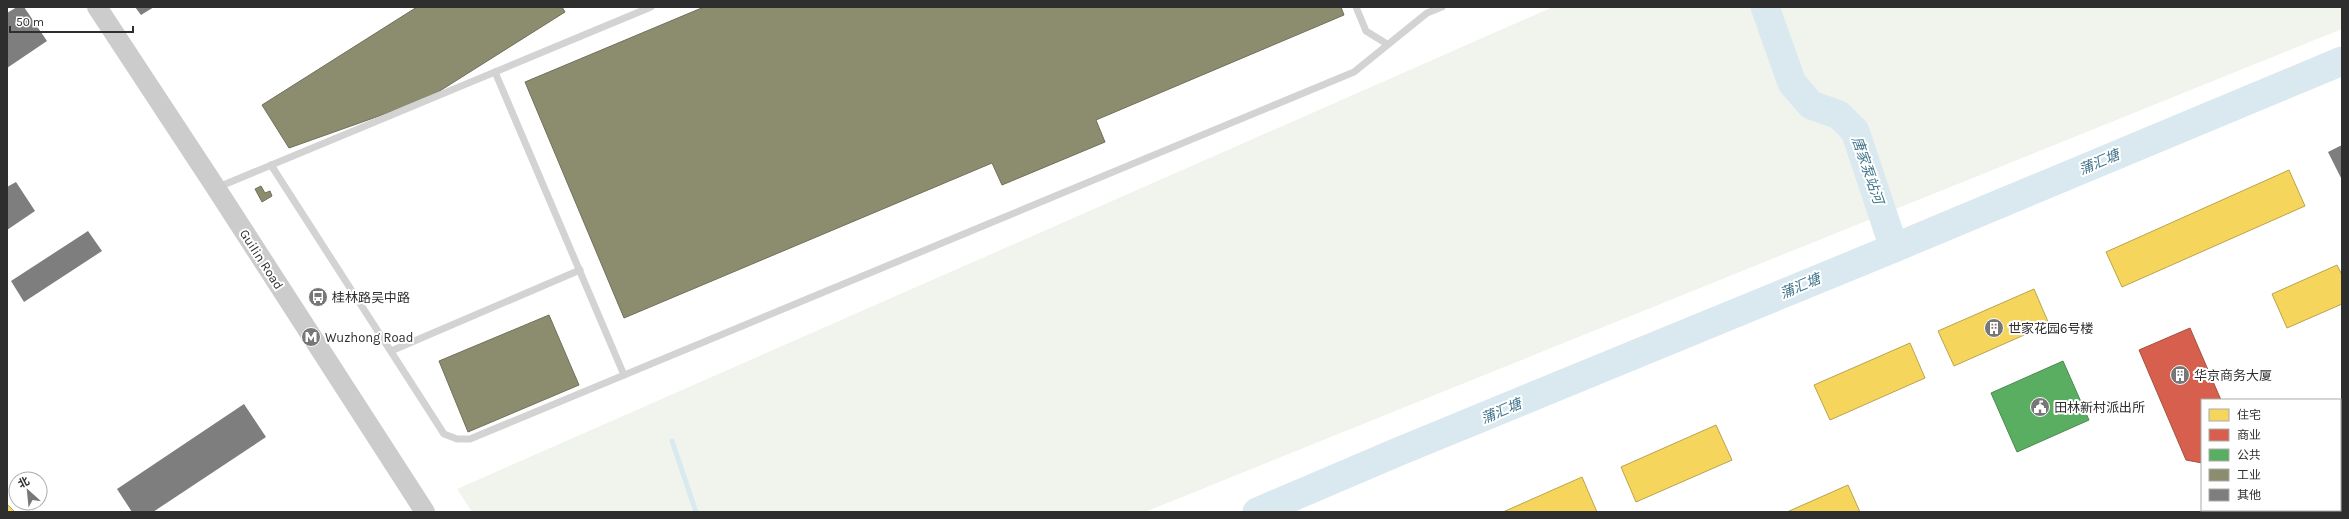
<svg xmlns="http://www.w3.org/2000/svg" width="2349" height="519" viewBox="0 0 2349 519" font-family="Karla,'Noto Sans SC',sans-serif">
<style>
.green{fill:#f1f4ec}
.homes{fill:#f6d55c;stroke:#baa34e}
.shops{fill:#d6604d;stroke:#a45144}
.public{fill:#5aae61;stroke:#4d8852}
.industry{fill:#8c8c6e;stroke:#70705b}
.lines{fill:none;stroke-linecap:round;stroke-linejoin:round}
.stream{stroke:#dae9f0;stroke-width:5}
.river{stroke:#dae9f0;stroke-width:29}
.building{fill:#7e7e7e}
.lane{stroke:#d3d3d3;stroke-width:7}
.secondary{stroke:#ccc;stroke-width:20}
.labels{text-anchor:middle;stroke-width:4;stroke-linejoin:round;paint-order:stroke}
.street-label{font-size:13px;fill:#2e2e2e;stroke:#fff}
.poi-label{font-size:13px;fill:#2e2e2e;stroke:#fff;text-anchor:start}
.water-label{font-size:14px;font-style:italic;fill:#41758b;stroke:#fff}
</style>
<rect width="100%" height="100%" fill="#fff"/>
<path class="green" d="M1553 7H2342V29L1145 512H472L457 489Z"/>
<g class="homes">
<path d="M2289 170 2305 206 2122 287 2106 252Z"/>
<path d="M2337 265 2342 275V304L2287 328 2272 294Z"/>
<path d="M2034 289 2049 324 1954 366 1938 331Z"/>
<path d="M1910 343 1925 378 1830 420 1814 385Z"/>
<path d="M2342 403V435L2340 436V404Z"/>
<path d="M1716 425 1732 460 1636 502 1621 467Z"/>
<path d="M1582 477 1597 512H1503Z"/>
<path d="M1848 485 1860 512H1787Z"/>
<path d="M7 504 15 512H7Z"/>
</g>
<path class="shops" d="M2190 328 2221 400H2202V463L2186 460 2139 350Z"/>
<path class="public" d="M2063 361 2089 420 2017 452 1991 393Z"/>
<g class="industry">
<path d="M417 7H562L565 12 427 99 289 148 262 105Z"/>
<path d="M704 7H1341L1344 15 1096 120 1105 142 1002 185 992 163 624 318 525 82Z"/>
<path d="M261 186 265 193 270 191 272 196 262 202 255 189Z"/>
<path d="M549 315 579 385 468 432 439 361Z"/>
</g>
<g class="lines">
<path class="stream" d="M672 441 696 512"/>
<g class="river">
<path d="M1765 7 1792 83 1811 105 1839 115 1855 131 1894 248"/>
<path d="M1257 512 1400 451 1894 248 2342 61"/>
</g>
</g>
<g class="building">
<path d="M17 7H24L47 41 7 68V13Z"/>
<path d="M135 7H154L141 15Z"/>
<path d="M2342 145V180L2328 152Z"/>
<path d="M16 182 35 211 7 230V187Z"/>
<path d="M88 231 102 251 24 302 11 281Z"/>
<path d="M244 404 266 437 153 512H132L117 489Z"/>
</g>
<g class="lines">
<g class="lane">
<path d="M1356 7 1366 31 1387 44"/>
<path d="M495 72 624 375"/>
<path d="M271 165 444 434 457 439H470L1354 72 1427 13 1442 7"/>
<path d="M216 188 651 7"/>
<path d="M391 351 580 270"/>
</g>
<g class="secondary">
<path d="M97 7 216 188 425 512"/>
<path d="M2340 484H2342"/>
<path d="M2270 512 2274 510"/>
</g>
</g>
<defs>
<symbol id="bus-disc" viewBox="-11 -11 22 22"><circle r="9.5" fill="#777" stroke="#fff"/><path d="M-5-6H5V4H4V6H2V4H-2V6H-4V4H-5ZM-3.5-4V0h7V-4ZM-3.5 1.2v1.5H-2V1.2ZM2 1.2v1.5H3.5V1.2Z" fill="#fff"/></symbol>
<symbol id="building-disc" viewBox="-11 -11 22 22"><circle r="9.5" fill="#777" stroke="#fff"/><path d="M-4-6H4V6H1V3H-1V6H-4ZM-2.5-4.3h1.7v1.8h-1.7ZM.8-4.3h1.7v1.8H.8ZM-2.5-1h1.7V.8h-1.7ZM.8-1h1.7V.8H.8Z" fill="#fff"/></symbol>
<symbol id="metro-disc" viewBox="-11 -11 22 22"><circle r="9.5" fill="#777" stroke="#fff"/><path d="M-5.5 5V-5H-3L0 0L3-5H5.5V5H3V-.5L0 4L-3-.5V5Z" fill="#fff"/></symbol>
<symbol id="civic-disc" viewBox="-11 -11 22 22"><circle r="9.5" fill="#777" stroke="#fff"/><path d="M-.6-6.5H3V-4.5H.6V-3L4-1V1h2V6H-6V1h2V-1L-.6-3ZM-1.2 2.5V6h2.4V2.5Z" fill="#fff"/></symbol>
</defs>
<g fill-rule="evenodd">
<use href="#bus-disc" x="307" y="286" width="22" height="22"/>
<use href="#building-disc" x="1983" y="317" width="22" height="22"/>
<use href="#metro-disc" x="300" y="326" width="22" height="22"/>
<use href="#building-disc" x="2169" y="364" width="22" height="22"/>
<use href="#civic-disc" x="2029" y="396" width="22" height="22"/>
</g>
<g class="labels">
<g class="street-label">
<text transform="translate(262 259) rotate(57)" y="5">Guilin Road</text>
</g>
<g class="poi-label">
<text x="332" y="302">桂林路吴中路</text>
<text x="2008" y="333">世家花园6号楼</text>
<text x="325" y="342">Wuzhong Road</text>
<text x="2194" y="380">华京商务大厦</text>
<text x="2054" y="412">田林新村派出所</text>
</g>
<g class="water-label">
<text transform="translate(2099 162) rotate(-23)" y="5">蒲汇塘</text>
<text transform="translate(1868 170) rotate(71)" y="5">唐家泵站河</text>
<text transform="translate(1800 286) rotate(-23)" y="5">蒲汇塘</text>
<text transform="translate(1501 411) rotate(-23)" y="5">蒲汇塘</text>
</g>
</g>
<rect width="2349" height="519" fill="none" stroke="#2e2e2e" stroke-width="16"/>
<rect x="2201" y="399" width="140" height="112" fill="#ffffff" stroke="#ababab"/>
<rect x="2209" y="409" width="20" height="12" fill="#f6d55c" stroke="#ababab"/>
<text x="2237" y="419" font-size="12" fill="#2e2e2e">住宅</text>
<rect x="2209" y="429" width="20" height="12" fill="#d6604d" stroke="#ababab"/>
<text x="2237" y="439" font-size="12" fill="#2e2e2e">商业</text>
<rect x="2209" y="449" width="20" height="12" fill="#5aae61" stroke="#ababab"/>
<text x="2237" y="459" font-size="12" fill="#2e2e2e">公共</text>
<rect x="2209" y="469" width="20" height="12" fill="#8c8c6e" stroke="#ababab"/>
<text x="2237" y="479" font-size="12" fill="#2e2e2e">工业</text>
<rect x="2209" y="489" width="20" height="12" fill="#7e7e7e" stroke="#ababab"/>
<text x="2237" y="499" font-size="12" fill="#2e2e2e">其他</text>
<g transform="translate(28 491) rotate(333)"><circle r="19" fill="#ffffff" stroke="#ababab"/>
<path d="M0-3L7 15L0 10L-7 15Z" fill="#777777"/>
<text y="-6" font-size="11" font-weight="bold" text-anchor="middle" fill="#2e2e2e">北</text>
</g>
<path d="M10 26v6h123v-6" fill="none" stroke="#2e2e2e" stroke-width="2"/>
<text x="16" y="26" font-size="12" fill="#2e2e2e" stroke="#ffffff" stroke-width="3" paint-order="stroke">50 m</text>
</svg>
